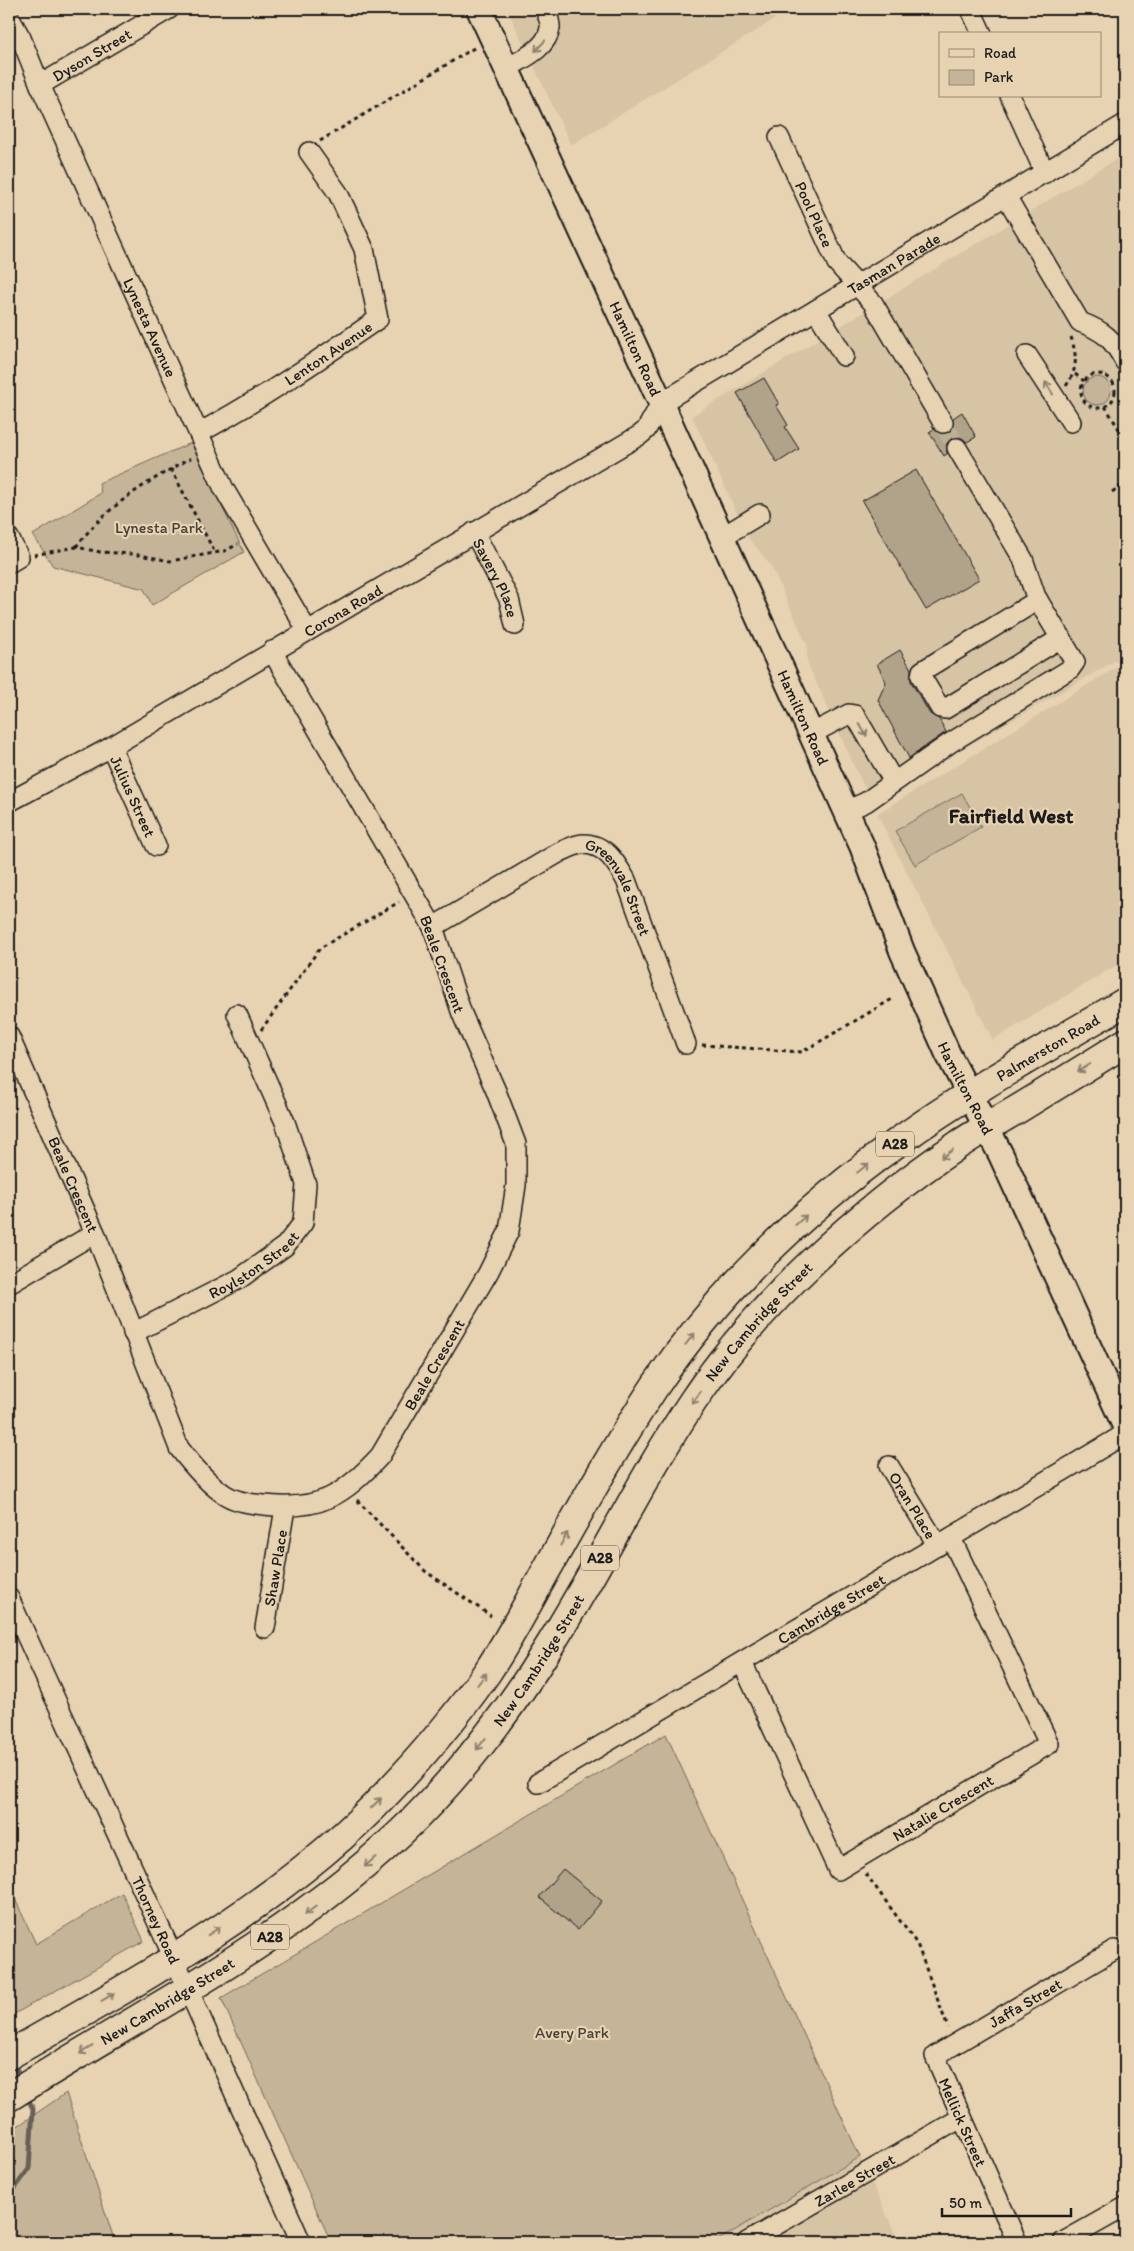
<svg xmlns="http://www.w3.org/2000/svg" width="1134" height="2251" viewBox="0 0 1134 2251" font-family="Itim,sans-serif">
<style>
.built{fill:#d7c4a5}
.green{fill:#c6b499;stroke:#71685a}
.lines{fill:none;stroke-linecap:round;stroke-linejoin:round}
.stream{stroke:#696154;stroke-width:5}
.building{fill:#b1a28a;stroke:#1c1c1c}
.minor-tunnel{stroke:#beae93;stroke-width:19;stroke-dasharray:19 9;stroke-linecap:butt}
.minor-casing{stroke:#1c1c1c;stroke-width:22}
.major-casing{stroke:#1c1c1c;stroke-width:28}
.highway-casing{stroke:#1c1c1c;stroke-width:31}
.path{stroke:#1c1c1c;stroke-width:3;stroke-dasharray:4 4;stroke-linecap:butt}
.minor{stroke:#e7d2b1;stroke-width:19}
.major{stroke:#e7d2b1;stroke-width:24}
.highway{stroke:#e7d2b1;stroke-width:28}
.oneway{stroke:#8c806e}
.labels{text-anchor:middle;stroke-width:4.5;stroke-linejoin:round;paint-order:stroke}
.shield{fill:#e7d2b1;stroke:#595349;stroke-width:1}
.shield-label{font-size:15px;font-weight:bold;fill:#1c1c1c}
.street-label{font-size:16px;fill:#1c1c1c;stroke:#e7d2b1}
.park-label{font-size:16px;fill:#46423b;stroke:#e7d2b1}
.district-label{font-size:21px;font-weight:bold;fill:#1c1c1c;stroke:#e7d2b1}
</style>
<rect width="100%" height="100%" fill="#e7d2b1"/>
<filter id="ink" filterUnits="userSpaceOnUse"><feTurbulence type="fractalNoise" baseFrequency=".02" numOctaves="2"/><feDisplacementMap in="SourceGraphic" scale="10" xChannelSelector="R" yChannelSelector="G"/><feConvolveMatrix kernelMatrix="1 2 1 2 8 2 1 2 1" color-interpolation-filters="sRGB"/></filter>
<g filter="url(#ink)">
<g class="built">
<path d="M507 9H791L571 145Z"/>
<path d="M1125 154V655L874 800 861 781 807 662V645L771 566 748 537 692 416Z"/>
<path d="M1125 662V960L993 1040 877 814Z"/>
<path d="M860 2157 899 2242H715Z"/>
</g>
<g class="green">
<circle cx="1097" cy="391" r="14"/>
<path d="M191 443 244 552 152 605 144 589 53 566 33 535 101 493 99 483Z"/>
<path d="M962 793 981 827 915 865 895 831Z"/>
<path d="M666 1734 860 2157 715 2242H331L221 1998Z"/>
<path d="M9 1886 36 1944 122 1893 144 1941 9 2017Z"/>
<path d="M66 2093 113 2236 103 2242H9V2132Z"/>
</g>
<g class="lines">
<g class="stream">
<path d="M13 2061 21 2081"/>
<path d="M9 2196 29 2169 33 2109 27 2096"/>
</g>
</g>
<g class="building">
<path d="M764 378 779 404 776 405 788 425 785 427 799 449 777 463 737 393Z"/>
<path d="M962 412 976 437 967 442 962 438H952L947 443V454L944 456 929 432 934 429 943 434 948 433 953 428V418Z"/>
<path d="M916 470 979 579 926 610 862 501Z"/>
<path d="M900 650 911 669V682L930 714 939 719 946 732 909 758 878 700 886 682 877 664Z"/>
<path d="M563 1869 602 1901 578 1930 539 1897Z"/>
</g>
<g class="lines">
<path class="minor-tunnel" d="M943 423 957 448"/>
<defs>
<g id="minor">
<path d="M971 10 982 34"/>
<path id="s1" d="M9 17 21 38 40 85 224 489 307 630"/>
<path d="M506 69C522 59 547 49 550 28 551 23 547 14 545 9"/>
<path id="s2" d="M40 85 169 9"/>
<path d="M1010 96 1045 173"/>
<path id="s3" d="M779 137 837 263 873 303 943 423"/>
<path d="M1006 196 1080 322C1104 331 1113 339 1125 362"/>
<path d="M816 310 844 356"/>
<path d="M1027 355 1071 422"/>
<path id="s4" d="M199 433C262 399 320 359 378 319L364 249 338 193 309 152"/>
<path id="s5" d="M474 532 509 599 515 625"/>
<path d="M722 537 760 514"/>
<path d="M9 538 19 557 9 563"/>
<path d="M1038 600 922 671 921 676 940 708 945 709 1061 638"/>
<path d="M811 734 849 714 855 715 894 782"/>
<path id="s6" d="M111 747 156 846"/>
<path id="s7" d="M9 802 111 747 640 435 646 430 661 403 1125 124"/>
<path d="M846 811 866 802 950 743 1070 669 1075 662 1036 597 1023 559 957 448"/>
<path id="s8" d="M433 927 560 852C567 849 576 844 583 844 606 844 616 863 626 880L686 1044"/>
<path id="s9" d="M9 1036 95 1233 179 1448C192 1465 206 1482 224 1494 234 1501 252 1504 264 1505 320 1511 343 1496 380 1456L488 1273 509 1231 516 1185V1144L496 1091 462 1014 433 927 272 651"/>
<path d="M9 1284 95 1233"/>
<path id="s10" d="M133 1333 239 1279 285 1246 303 1223 306 1184 285 1122 237 1014"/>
<path id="s11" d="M889 1466 938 1546"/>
<path id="s12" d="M9 1598 188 1989 301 2242"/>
<path id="s13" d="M265 1628 285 1508"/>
<path id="s14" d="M742 1662 838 1870 1049 1744 951 1538"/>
<path id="s15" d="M538 1783 1125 1434"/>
<path id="s16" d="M747 2242 961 2118"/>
<path id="s17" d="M1017 2242 935 2056 1114 1950"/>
<path d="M1063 2242 1125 2207"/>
</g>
<g id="major">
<path id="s18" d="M479 9 661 403 862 846 902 951 948 1054 1001 1155 1125 1426"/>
</g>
<g id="highway">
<path id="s19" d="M9 2055C137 1982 287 1900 388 1792 424 1754 459 1713 488 1671 510 1638 528 1603 547 1569 582 1507 616 1445 655 1386 719 1291 805 1208 898 1142 970 1090 1049 1047 1125 1002"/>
<path id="s20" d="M9 2097C154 2005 313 1929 432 1801 477 1753 516 1700 550 1645 600 1565 641 1479 693 1401 759 1302 859 1212 958 1145 977 1132 998 1121 1018 1109 1054 1087 1090 1065 1125 1043"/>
</g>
</defs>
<use href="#minor" class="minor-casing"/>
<use href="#major" class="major-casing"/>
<use href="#highway" class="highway-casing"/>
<g class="path">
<path d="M320 141 474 48"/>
<path d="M1075 374 1084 381"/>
<circle cx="1098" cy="391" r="17"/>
<path d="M1066 386C1078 369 1077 356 1071 337"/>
<path d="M1105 406 1125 439"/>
<path d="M1125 450 1123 456 1125 464"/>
<path d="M171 469 215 553"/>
<path d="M1112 492 1125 483"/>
<path d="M76 547C106 506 147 482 191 458"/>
<path d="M34 555 76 547 100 552 134 554 170 561 225 551 238 544"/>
<path d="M261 1030 320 948 399 902"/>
<path d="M702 1045 802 1052 894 998"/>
<path d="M357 1500 425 1571 491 1616"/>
<path d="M866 1874 917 1944 948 2028"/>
</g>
<use href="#minor" class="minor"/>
<use href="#major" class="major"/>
<use href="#highway" class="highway"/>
</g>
<defs><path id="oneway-shaft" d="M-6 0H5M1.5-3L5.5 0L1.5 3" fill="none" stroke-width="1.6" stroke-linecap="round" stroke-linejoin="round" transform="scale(1.25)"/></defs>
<g class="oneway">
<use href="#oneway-shaft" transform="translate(540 46) rotate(133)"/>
<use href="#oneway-shaft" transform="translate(1049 388) rotate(-122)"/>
<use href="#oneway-shaft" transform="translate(863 730) rotate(60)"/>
<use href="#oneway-shaft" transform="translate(1084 1068) rotate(148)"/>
<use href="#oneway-shaft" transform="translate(947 1154) rotate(144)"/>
<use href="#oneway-shaft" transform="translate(863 1168) rotate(-39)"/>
<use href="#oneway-shaft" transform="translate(801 1220) rotate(-41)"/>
<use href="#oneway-shaft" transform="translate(690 1339) rotate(-51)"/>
<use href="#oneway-shaft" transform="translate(696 1398) rotate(125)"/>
<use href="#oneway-shaft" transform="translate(564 1539) rotate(-61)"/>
<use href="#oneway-shaft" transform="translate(482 1679) rotate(-52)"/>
<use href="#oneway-shaft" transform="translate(481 1744) rotate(128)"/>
<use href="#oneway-shaft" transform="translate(376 1803) rotate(-44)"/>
<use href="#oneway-shaft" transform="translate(370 1862) rotate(139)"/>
<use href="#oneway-shaft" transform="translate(311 1910) rotate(143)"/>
<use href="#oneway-shaft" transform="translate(214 1931) rotate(-33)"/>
<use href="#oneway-shaft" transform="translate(108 1997) rotate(-31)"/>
<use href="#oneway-shaft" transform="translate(86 2050) rotate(149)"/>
</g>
</g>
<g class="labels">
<g class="shield">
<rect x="876" y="1131.5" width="38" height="25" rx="4"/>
<rect x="581" y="1545.5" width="38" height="25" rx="4"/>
<rect x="251" y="1924.5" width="38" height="25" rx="4"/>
</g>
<g class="shield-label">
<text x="895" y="1149">A28</text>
<text x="600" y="1563">A28</text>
<text x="270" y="1942">A28</text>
</g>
<g class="street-label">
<text dy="6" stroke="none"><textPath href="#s2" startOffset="60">Dyson Street</textPath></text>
<text dy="6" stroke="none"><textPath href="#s3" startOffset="85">Pool Place</textPath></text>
<text dy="6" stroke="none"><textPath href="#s7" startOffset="1040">Tasman Parade</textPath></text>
<text dy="6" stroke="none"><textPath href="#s1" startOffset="341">Lynesta Avenue</textPath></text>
<text dy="6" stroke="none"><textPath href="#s18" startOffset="374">Hamilton Road</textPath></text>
<text dy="6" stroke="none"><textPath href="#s4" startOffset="152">Lenton Avenue</textPath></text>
<text dy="6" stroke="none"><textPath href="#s5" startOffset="51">Savery Place</textPath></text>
<text dy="6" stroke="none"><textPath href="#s7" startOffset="385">Corona Road</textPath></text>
<text dy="6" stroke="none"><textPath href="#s18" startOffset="779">Hamilton Road</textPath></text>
<text dy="6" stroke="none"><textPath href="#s6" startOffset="54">Julius Street</textPath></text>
<text dy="6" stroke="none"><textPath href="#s8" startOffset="232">Greenvale Street</textPath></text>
<text transform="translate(443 964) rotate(70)" y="6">Beale Crescent</text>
<text dy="6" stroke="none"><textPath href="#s19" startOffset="1474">Palmerston Road</textPath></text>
<text dy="6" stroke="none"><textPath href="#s18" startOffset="1184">Hamilton Road</textPath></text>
<text dy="6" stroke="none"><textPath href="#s9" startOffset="162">Beale Crescent</textPath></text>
<text dy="6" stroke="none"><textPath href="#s10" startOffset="139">Roylston Street</textPath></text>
<text dy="6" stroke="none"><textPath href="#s20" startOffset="1100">New Cambridge Street</textPath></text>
<text dy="6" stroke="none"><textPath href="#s9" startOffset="791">Beale Crescent</textPath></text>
<text dy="6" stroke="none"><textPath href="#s11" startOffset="46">Oran Place</textPath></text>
<text dy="6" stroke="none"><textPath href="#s13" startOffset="61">Shaw Place</textPath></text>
<text dy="6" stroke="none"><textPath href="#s15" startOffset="341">Cambridge Street</textPath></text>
<text dy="6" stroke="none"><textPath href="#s20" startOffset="695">New Cambridge Street</textPath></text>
<text dy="6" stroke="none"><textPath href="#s14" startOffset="351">Natalie Crescent</textPath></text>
<text dy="6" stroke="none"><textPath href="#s12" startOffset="354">Thorney Road</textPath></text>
<text dy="6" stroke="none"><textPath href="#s20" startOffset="185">New Cambridge Street</textPath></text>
<text dy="6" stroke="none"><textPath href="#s17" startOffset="308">Jaffa Street</textPath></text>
<text transform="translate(963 2122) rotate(66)" y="6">Mellick Street</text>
<text dy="6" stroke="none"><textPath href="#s16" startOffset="124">Zarlee Street</textPath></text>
</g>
<g class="park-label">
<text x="159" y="533">Lynesta Park</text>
<text x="572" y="2038">Avery Park</text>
</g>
<g class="district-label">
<text x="1011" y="823">Fairfield West</text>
</g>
</g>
<rect width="1134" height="2251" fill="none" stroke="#e7d2b1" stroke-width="30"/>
<rect x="15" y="15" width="1104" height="2221" fill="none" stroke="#1c1c1c" stroke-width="2" filter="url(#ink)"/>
<rect x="939" y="32" width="162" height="65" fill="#e7d2b1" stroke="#968975"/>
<rect x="949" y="49" width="25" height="8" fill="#e7d2b1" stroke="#968975"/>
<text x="984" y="58" font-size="15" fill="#1c1c1c">Road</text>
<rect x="949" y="70" width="25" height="15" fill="#c6b499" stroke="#968975"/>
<text x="984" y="82" font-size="15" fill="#1c1c1c">Park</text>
<path d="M942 2208v8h129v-8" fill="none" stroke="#1c1c1c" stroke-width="2.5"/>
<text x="949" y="2208" font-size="15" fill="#1c1c1c" stroke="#e7d2b1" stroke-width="4" paint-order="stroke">50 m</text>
</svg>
